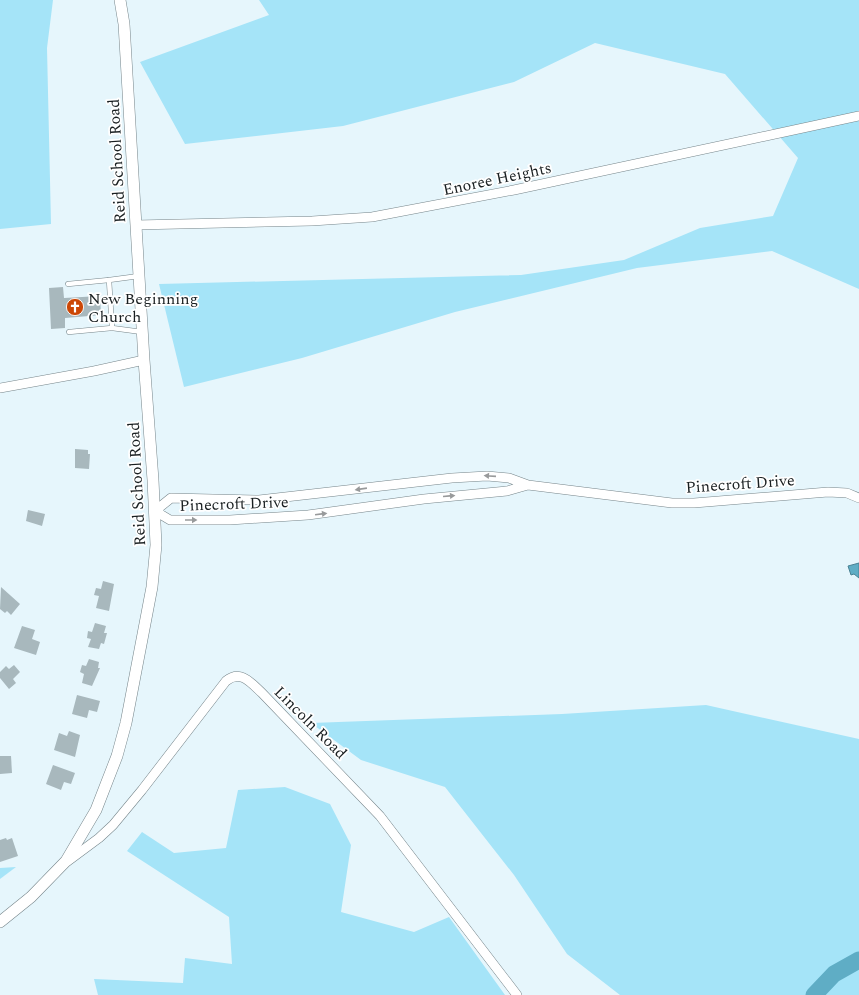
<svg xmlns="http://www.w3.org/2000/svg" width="859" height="995" viewBox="0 0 859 995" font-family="Spectral,serif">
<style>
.green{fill:#a5e4f8}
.water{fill:#5fadc5;stroke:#4a8294}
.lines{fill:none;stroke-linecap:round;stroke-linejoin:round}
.river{stroke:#5fadc5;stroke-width:17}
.building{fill:#a8b8bd}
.service-casing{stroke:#76858a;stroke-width:5.5}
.minor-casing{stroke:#76858a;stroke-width:10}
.tertiary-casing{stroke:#76858a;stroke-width:12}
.service{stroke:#fff;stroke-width:4.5}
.minor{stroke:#fff;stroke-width:9}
.tertiary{stroke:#fff;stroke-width:11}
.oneway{fill:#989a9b}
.labels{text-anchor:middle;stroke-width:3.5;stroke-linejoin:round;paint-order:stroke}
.street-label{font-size:16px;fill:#191f21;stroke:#fff}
.poi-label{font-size:16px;fill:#191f21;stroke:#fff;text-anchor:start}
</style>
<rect width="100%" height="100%" fill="#e6f6fc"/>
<g class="green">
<path d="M0 0H53L47 48 51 224 0 229Z"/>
<path d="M259 0H859V289L772 251 637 268 455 312 302 358 184 387 159 284 521 275 624 260 700 228 773 216 798 158 725 74 595 43 514 82 343 126 185 144 140 62 269 15Z"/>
<path d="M706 705 859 739V995H620L567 954 514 875 445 787 361 760 311 723 562 714Z"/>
<path d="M285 787 330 804 351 845 341 912 414 932 449 917 505 995H98L94 979 183 983 185 958 232 964 229 917 127 851 142 832 174 853 226 848 238 790Z"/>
<path d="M16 867 0 879V868Z"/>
</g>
<path class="water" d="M859 563V578L854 574 851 575 848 566Z"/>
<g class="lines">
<path class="river" d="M814 995 834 974 859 960"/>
</g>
<g class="building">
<path d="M63 287 64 298 100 296 101 315 65 318V328L51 329 49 288Z"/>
<path d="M75 449 88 450V454H90L89 469 75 468Z"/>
<path d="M28 510 45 514 42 526 26 521Z"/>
<path d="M103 581 114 584 109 611 96 608 99 596 94 595 96 588 101 589Z"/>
<path d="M1 587 20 604 11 615 7 611 5 613 0 609Z"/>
<path d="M95 623 106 626 104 633H107L104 644 101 643 99 649 88 647 91 639 87 638 88 631 92 632Z"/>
<path d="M22 626 35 630 32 639 40 642 36 655 14 648Z"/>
<path d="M89 659 99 662 98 668H100L92 686 82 683 84 674 80 672 82 665 86 666Z"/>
<path d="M14 665 20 672 13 679 16 683 9 689 0 678V672L6 666 9 669Z"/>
<path d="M77 695 100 701 97 712 89 710 87 718 72 714Z"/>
<path d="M69 731 80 735 75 757 54 750 59 733 67 736Z"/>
<path d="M0 756H11L12 773 0 774Z"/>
<path d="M53 765 75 773 71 784 64 782 61 790 46 784Z"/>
<path d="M6 838 7 840 12 838 18 856 0 862V840Z"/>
</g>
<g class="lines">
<defs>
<g id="service">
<path d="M139 276 109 280 112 328 142 332"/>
<path d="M68 284 109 280"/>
<path d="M69 332 112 328"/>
</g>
<g id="minor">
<path d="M136 225 312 221 372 217 514 190 859 116"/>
<path d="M0 388 94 371 144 360"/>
<path d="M528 485 507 491 424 499 308 515 230 520H170L155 511 171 498 259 500 452 478 487 476 509 478 528 485 672 503H694L828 492 847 493 859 498"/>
<path d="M68 861 99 838 113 825 142 790 226 681C241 669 251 683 262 693L380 816 517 995"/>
</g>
<path id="tertiary" d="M0 922 31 897 66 861 96 810 117 756 126 723 152 587 156 545 153 480 144 360 124 24 120 0"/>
</defs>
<use href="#service" class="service-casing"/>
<use href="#minor" class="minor-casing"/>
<use href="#tertiary" class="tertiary-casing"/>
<use href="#service" class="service"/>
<use href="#minor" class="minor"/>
<use href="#tertiary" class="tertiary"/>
</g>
<defs><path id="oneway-solid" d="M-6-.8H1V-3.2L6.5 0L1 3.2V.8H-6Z"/></defs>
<g class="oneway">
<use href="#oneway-solid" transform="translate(490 476) rotate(-176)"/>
<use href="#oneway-solid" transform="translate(361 489) rotate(172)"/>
<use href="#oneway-solid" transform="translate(449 496) rotate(-5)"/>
<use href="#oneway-solid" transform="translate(321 514) rotate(-7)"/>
<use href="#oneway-solid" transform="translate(191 520)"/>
</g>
<defs>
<symbol id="church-disc" viewBox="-11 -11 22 22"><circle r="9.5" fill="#cc4706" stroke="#fff"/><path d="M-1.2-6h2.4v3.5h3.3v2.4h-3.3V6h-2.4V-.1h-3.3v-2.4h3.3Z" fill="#fff"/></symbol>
</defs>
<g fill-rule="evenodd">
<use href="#church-disc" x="65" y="297" width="20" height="20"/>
</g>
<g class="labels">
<g class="street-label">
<text transform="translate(116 161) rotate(-93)" y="6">Reid School Road</text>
<text transform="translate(497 178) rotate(-12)" y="6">Enoree Heights</text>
<text transform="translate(740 483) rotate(-4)" y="6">Pinecroft Drive</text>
<text transform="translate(136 484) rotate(-93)" y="6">Reid School Road</text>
<text transform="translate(234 503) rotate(-2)" y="6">Pinecroft Drive</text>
<text transform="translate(311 722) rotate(45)" y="6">Lincoln Road</text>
</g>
<g class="poi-label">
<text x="88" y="304">New Beginning<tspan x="88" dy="18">Church</tspan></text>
</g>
</g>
</svg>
